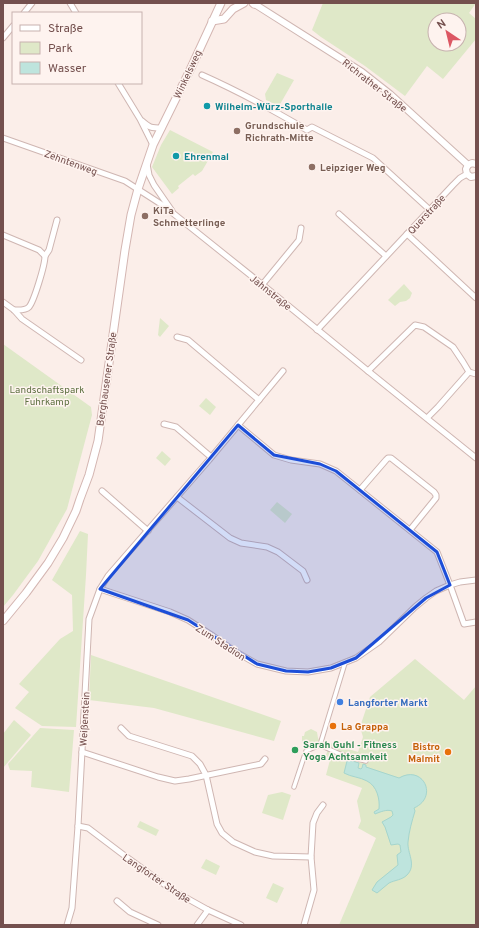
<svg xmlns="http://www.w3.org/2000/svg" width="479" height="928" viewBox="0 0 479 928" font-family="Overpass,sans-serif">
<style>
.green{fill:#dfe8c8;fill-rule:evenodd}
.water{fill:#bee4dd;stroke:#a5d5cd}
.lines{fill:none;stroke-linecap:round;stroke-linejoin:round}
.pedestrian-casing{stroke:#cfb6b2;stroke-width:5.5}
.minor-casing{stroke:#cfb6b2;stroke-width:7}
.tertiary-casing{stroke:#cfb6b2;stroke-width:8}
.secondary-casing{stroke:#d4b6b2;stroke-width:9}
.pedestrian{stroke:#fff;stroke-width:3.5}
.minor{stroke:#fff;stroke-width:5}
.tertiary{stroke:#fff;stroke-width:6}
.secondary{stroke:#fff;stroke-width:7}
.marked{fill:#1d4ed8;fill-opacity:0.2;stroke:#1d4ed8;stroke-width:3;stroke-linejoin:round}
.culture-dot{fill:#0f9aa8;stroke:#fef3ef;stroke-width:1.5}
.education-dot{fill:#8d6e63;stroke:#fef3ef;stroke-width:1.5}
.shop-dot{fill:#3f7fe0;stroke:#fef3ef;stroke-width:1.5}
.food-dot{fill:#e8710a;stroke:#fef3ef;stroke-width:1.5}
.leisure-dot{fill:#2e9e5b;stroke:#fef3ef;stroke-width:1.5}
.labels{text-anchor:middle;stroke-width:3;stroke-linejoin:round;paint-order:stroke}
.street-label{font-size:10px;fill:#74504e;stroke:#fef3ef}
.culture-label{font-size:10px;font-weight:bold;fill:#0d838f;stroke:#fef3ef;text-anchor:start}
.education-label{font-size:10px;font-weight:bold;fill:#785e54;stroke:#fef3ef;text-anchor:start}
.park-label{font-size:10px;fill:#607344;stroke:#fef3ef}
.shop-label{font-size:10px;font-weight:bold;fill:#366cbe;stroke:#fef3ef;text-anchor:start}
.food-label{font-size:10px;font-weight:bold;fill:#c56008;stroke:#fef3ef;text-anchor:start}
.leisure-label{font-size:10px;font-weight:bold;fill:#27864d;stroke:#fef3ef;text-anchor:start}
</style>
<rect width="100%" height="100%" fill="#fbeee9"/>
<g class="green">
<path d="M323 3H476L469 13 476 19V39L443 79 427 66 405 96 365 66 321 37 312 30ZM435 20H459V44H435Z"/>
<path d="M277 73 294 80 279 106 266 100 265 94Z"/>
<path d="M170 130 213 152 202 171 195 176 193 174 178 186 179 188 172 194 152 167 161 145Z"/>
<path d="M404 284 412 293 410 298 406 301 400 302 395 306 388 300Z"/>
<path d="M160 318 169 326 160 337 158 335Z"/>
<path d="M3 344 91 407 92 415 67 509 38 561 13 595 3 607Z"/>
<path d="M206 398 216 407 210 415 199 406Z"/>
<path d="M162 451 171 459 165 466 156 458Z"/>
<path d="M277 502 292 514 285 523 270 510Z"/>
<path d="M80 531 88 534 86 575 76 727 42 726 15 708 29 692 19 684 60 639 73 631 72 595 52 580Z"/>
<path d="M91 655 281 721 274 741 154 708 89 700Z"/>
<path d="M415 659 464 700 476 686V925H339L376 838 358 828 361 821 357 801 362 788 326 775 330 760 326 755 330 743 358 752 363 737 360 727 370 697Z"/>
<path d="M14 720 31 735 3 768V734Z"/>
<path d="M40 728 74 730 69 792 31 787 32 771 10 770 8 764Z"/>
<path d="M311 729 317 732 318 738 319 740 317 744 306 746 302 741V736H304L305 732Z"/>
<path d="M282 792 291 795 283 820 262 813 268 795Z"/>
<path d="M140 821 159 830 156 836 137 827Z"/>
<path d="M206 859 220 866 216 875 201 868Z"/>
<path d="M273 883 284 888 277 903 266 898Z"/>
</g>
<path class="water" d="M349 760 359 763 358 768 361 769 362 768 363 764 366 765V767L399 778C423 764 439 797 414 808L415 811C412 821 409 831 408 842 407 853 417 865 407 875 402 880 395 880 389 883 385 886 381 890 377 893L372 890 377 882 398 865 397 855 401 852 400 845 398 844 391 845 385 827 382 822 391 817 393 815 392 811C387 809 380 812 375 814L374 812 379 809C380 799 377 786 367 781 360 777 351 777 344 773L347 761Z"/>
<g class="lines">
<defs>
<g id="pedestrian">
<path d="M320 745 345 663"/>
<path d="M320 745 342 755 366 761"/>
<path d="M294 787 306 751 320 745"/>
</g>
<g id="minor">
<path d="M70 3 76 13"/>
<path d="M24 13 32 3"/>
<path d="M3 38 13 26"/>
<path d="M202 75C238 91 273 110 307 130L312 127 373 158 430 210"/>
<path d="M118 83 140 119 153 145"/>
<path d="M142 121C150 128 151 128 162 128"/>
<path d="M3 138 125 181 164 206 269 290 368 371 476 458"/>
<path d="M147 164 149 175 154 185 172 211"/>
<path d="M339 214 386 256"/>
<path d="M407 234 476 298"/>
<path d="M3 235 39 250 45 256C45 265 34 301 29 307 25 311 19 310 14 310"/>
<path d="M45 256 49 250 57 220"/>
<path d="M262 285 299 240 301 228"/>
<path d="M3 302 14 310 22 319 81 360"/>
<path d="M317 330 453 185 460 178 467 174"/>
<path d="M177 337 188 340 259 400"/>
<path d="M368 371 415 325 424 327 453 347 463 362 469 372 476 374"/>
<path d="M427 418 438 407 469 372"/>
<path d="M164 424 176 427 211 457"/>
<path d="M238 425 274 455 291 460 320 464 336 471 437 552 450 585 464 624 476 622"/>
<path d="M360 490 386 460 388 458H391L434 492 436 495V498L410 530"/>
<path d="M102 491 148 531"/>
<path d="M177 497 230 538 241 543 267 547 278 552 303 571 307 580"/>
<path d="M100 589 170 612 188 620 213 636 236 652 257 664 286 671 308 672 331 668 356 658 379 642 415 607 426 598 436 591 450 585 460 582 476 580"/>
<path d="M121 728 129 736 192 756 200 764 206 775 217 824 222 833 233 842 255 852 273 856 311 857"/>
<path d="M82 752 158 777 175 781 189 779 261 764 265 759"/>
<path d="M78 826 88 828 121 853 172 890 208 910 241 925"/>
<path d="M117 901 130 912 158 925"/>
<path d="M67 925 72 908 78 826 89 619 100 589 108 576 209 460 283 371"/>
<path d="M197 925 208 910"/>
<path d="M304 925 314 890 311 857 313 823 317 813 323 805"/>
</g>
<g id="tertiary">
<path d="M253 3 362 72 390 94 468 165"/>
<path d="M468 165 466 169 467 174 471 177 476 176"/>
<path d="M468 165 472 163 476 164"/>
</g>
<g id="secondary">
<path d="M253 3 254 4"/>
<path d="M212 21 224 19 233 9 244 3"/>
<path d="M3 621 26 593 48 563 63 538 76 511 80 499 89 475 98 441 125 250 131 215 138 189 153 145 190 70 221 3"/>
</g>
</defs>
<use href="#pedestrian" class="pedestrian-casing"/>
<use href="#minor" class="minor-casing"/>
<use href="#tertiary" class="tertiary-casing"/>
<use href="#secondary" class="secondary-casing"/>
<use href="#pedestrian" class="pedestrian"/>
<use href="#minor" class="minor"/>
<use href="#tertiary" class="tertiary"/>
<use href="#secondary" class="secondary"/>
</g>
<path class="marked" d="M238 425 274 455 320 464 336 471 437 552 450 585 426 598 356 658 331 668 308 672 286 671 257 664 188 620 100 589Z"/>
<g class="culture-dot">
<circle cx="207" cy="106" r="4"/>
<circle cx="176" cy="156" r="4"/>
</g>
<g class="education-dot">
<circle cx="237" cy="131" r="4"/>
<circle cx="312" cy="167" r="4"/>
<circle cx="145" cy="216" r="4"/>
</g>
<circle class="shop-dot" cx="340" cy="702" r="4"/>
<g class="food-dot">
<circle cx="333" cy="726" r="4"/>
<circle cx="448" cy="752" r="4"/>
</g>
<circle class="leisure-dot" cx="295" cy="750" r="4"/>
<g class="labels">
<g class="street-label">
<text transform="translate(187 74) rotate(-65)" y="4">Winkelsweg</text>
<text transform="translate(375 85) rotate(38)" y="4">Richrather Straße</text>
<text transform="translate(71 162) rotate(20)" y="4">Zehntenweg</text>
<text transform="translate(426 214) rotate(-47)" y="4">Querstraße</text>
<text transform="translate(271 292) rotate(39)" y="4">Jahnstraße</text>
<text transform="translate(106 379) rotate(-82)" y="4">Berghausener Straße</text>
<text transform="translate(221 642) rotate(33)" y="4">Zum Stadion</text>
<text transform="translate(84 719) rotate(-87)" y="4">Weißenstein</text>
<text transform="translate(157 878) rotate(34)" y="4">Langforter Straße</text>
</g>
<g class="culture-label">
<text x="215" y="110">Wilhelm-Würz-Sporthalle</text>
<text x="184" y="160">Ehrenmal</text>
</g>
<g class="education-label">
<text x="245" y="129">Grundschule<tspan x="245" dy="12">Richrath-Mitte</tspan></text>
<text x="320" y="171">Leipziger Weg</text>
<text x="153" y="214">KiTa<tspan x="153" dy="12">Schmetterlinge</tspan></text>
</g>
<g class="park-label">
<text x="47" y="393">Landschaftspark<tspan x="47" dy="12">Fuhrkamp</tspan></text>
</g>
<g class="shop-label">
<text x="348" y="706">Langforter Markt</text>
</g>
<g class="food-label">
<text x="341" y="730">La Grappa</text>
<text x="440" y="750" text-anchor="end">Bistro<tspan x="440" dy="12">Malmit</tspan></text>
</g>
<g class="leisure-label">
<text x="303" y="748">Sarah Guhl - Fitness<tspan x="303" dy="12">Yoga Achtsamkeit</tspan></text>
</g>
</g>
<rect width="479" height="928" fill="none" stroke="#74504e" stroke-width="8"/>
<rect x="12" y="12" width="130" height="72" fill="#fef3ef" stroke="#c7b2af"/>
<rect x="20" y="25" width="20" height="6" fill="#ffffff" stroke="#c7b2af"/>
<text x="48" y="32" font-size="12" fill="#74504e">Straße</text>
<rect x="20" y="42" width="20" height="12" fill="#dfe8c8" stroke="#c7b2af"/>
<text x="48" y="52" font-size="12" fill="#74504e">Park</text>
<rect x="20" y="62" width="20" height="12" fill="#bee4dd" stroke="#c7b2af"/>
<text x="48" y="72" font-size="12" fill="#74504e">Wasser</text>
<g transform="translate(447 32) rotate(325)"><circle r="19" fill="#fef3ef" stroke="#c7b2af"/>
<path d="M0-3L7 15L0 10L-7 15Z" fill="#dc5763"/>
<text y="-6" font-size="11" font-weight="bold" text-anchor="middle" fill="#74504e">N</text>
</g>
</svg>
